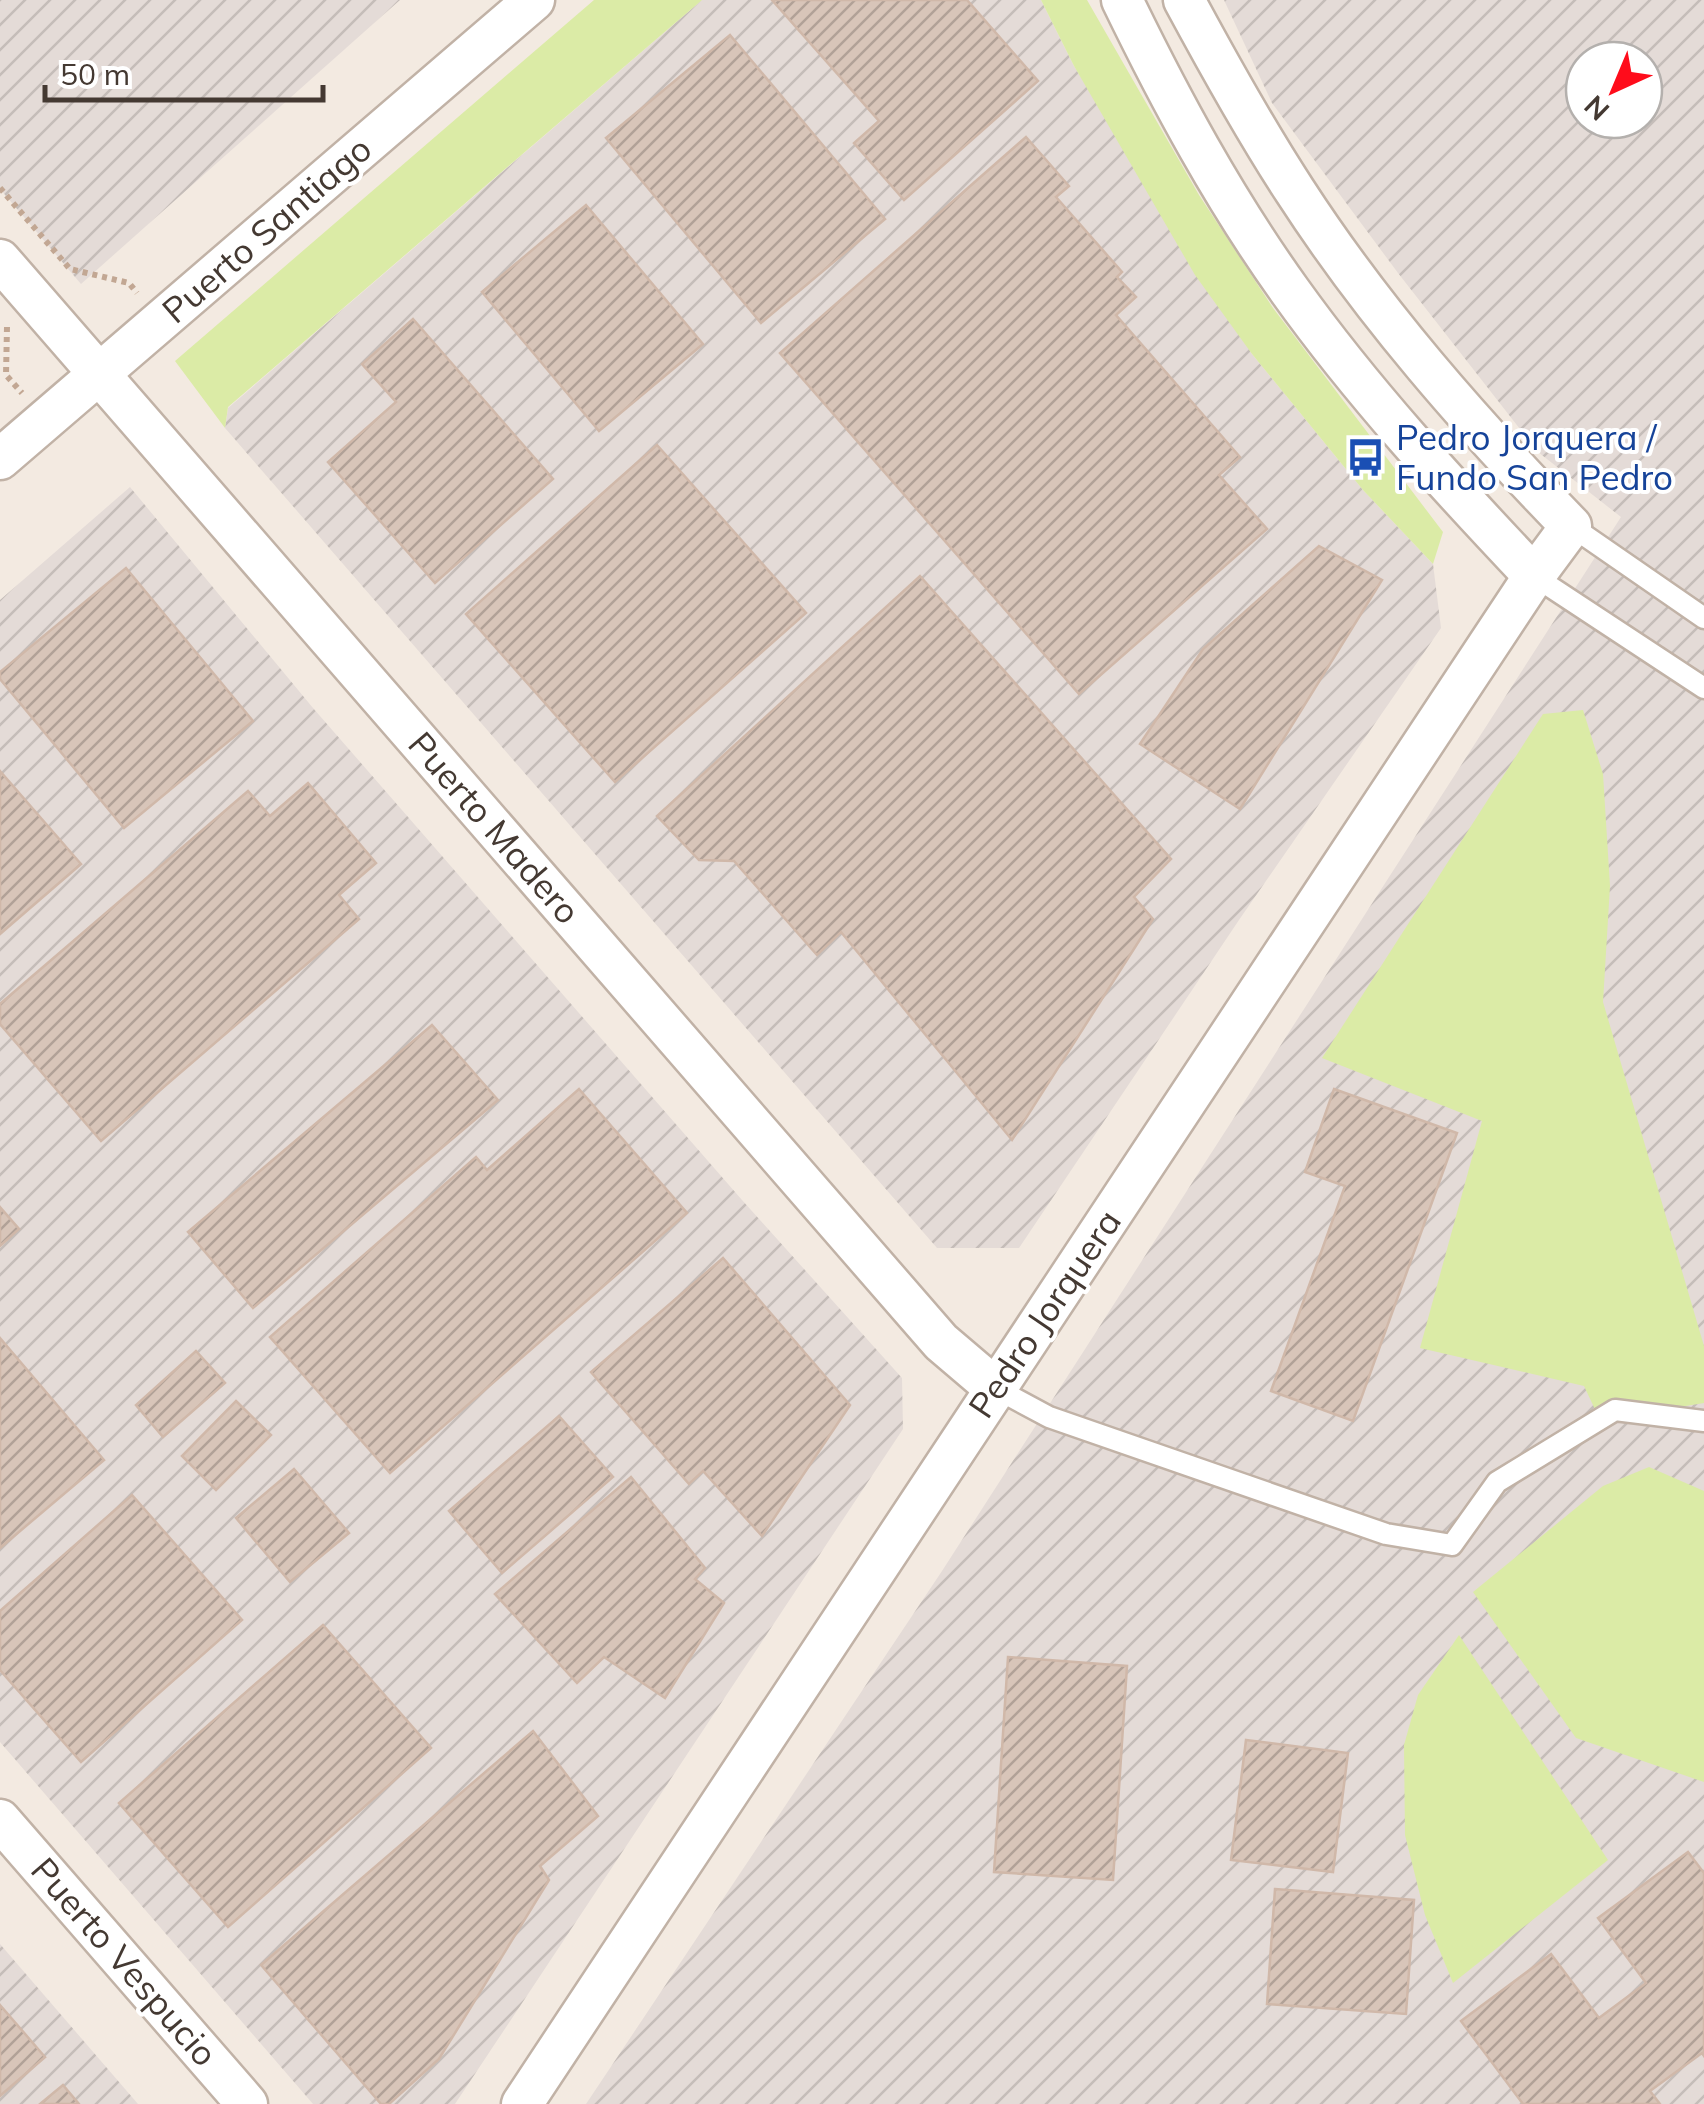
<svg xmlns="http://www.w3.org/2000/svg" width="1704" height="2104" viewBox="0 0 1704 2104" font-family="Mulish,sans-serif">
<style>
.industrial{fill:url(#industrial-furrows);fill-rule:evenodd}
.green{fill:#dbeba6}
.building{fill:url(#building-hatch);stroke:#d0b8a9;stroke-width:2.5}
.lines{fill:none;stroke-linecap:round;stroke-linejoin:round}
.service-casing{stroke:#c1b2a6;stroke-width:25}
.minor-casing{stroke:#c1b2a6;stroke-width:45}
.path{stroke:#c2a793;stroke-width:6;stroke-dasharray:5 5;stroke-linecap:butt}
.service{stroke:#fff;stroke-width:20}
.minor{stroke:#fff;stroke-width:40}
.labels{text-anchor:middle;stroke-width:8;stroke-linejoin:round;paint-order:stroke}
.street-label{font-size:35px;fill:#443932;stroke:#fff}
.transit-label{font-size:35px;fill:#164399;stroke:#fff;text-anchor:start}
</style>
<defs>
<pattern id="industrial-furrows" width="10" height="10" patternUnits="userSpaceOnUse" patternTransform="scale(2.5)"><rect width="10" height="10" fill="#e4dbd7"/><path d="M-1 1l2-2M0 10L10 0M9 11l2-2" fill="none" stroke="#c5bdb9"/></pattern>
<pattern id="building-hatch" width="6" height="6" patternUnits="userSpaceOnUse" patternTransform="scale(2.5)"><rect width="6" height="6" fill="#d8c5b9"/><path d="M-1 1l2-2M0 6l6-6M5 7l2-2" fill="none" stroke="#b1a197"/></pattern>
</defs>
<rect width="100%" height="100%" fill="#f3eae1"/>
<g class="industrial">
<path d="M0 0H400L81 284 0 189Z"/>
<path d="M702 0H1041L1074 66 1252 354 1363 490 1433 564 1441 628 1239 920 1019 1248H937L225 428 228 408Z"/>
<path d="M1224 0H1704V2104H586L942 1571 1621 517 1538 452 1398 273 1272 103ZM1584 60H1644V120H1584Z"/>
<path d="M130 487 313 708 742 1200 902 1378 903 1429 455 2104H313L0 1742V600Z"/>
<path d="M0 1944 138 2104H0Z"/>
</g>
<g class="green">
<path d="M594 0H702L228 407 225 428 175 361Z"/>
<path d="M1041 0H1087L1199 195 1273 308 1443 532 1433 564 1363 490 1252 354 1195 275 1074 66Z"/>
<path d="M1583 710 1603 774 1610 886 1603 1002 1704 1346V1403L1600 1420 1584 1386 1420 1348 1482 1121 1322 1058 1543 714Z"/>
<path d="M1649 1467 1704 1491V1782L1576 1738 1473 1592 1603 1486Z"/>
<path d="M1459 1635 1608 1860 1453 1983 1425 1915 1405 1835 1404 1745 1418 1695Z"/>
</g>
<g class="building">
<path d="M772 0H967L1038 81 904 200 854 143 879 121Z"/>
<path d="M730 35 885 219 761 323 606 138Z"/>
<path d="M1026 137 1069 186 1056 197 1122 272 1117 277 1136 297 1116 315 1240 457 1219 475 1267 529 1079 694 780 353Z"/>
<path d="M586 205 703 344 599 431 482 292Z"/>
<path d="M413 319 553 479 435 583 328 462 396 402 362 364Z"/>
<path d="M657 445 806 613 615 782 466 614Z"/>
<path d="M1319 546 1382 580 1240 809 1140 744 1203 649Z"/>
<path d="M126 568 253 721 124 828 0 679V672Z"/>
<path d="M920 576 1171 859 1134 897 1153 919 1012 1140 841 932 817 955 734 861 699 860 657 816Z"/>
<path d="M0 771 81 864 0 934Z"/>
<path d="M308 783 376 863 339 895 359 919 101 1141 0 1024V1004L248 791 270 816Z"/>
<path d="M432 1025 498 1100 253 1308 188 1232Z"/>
<path d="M579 1089 687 1213 390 1473 270 1337 476 1157 487 1170Z"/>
<path d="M1334 1089 1457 1133 1353 1421 1271 1391 1345 1186 1305 1172Z"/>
<path d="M0 1207 19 1229 0 1246Z"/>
<path d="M723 1258 850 1405 762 1536 703 1471 689 1484 591 1372Z"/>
<path d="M0 1338 104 1460 0 1548Z"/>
<path d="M196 1351 225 1383 163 1437 136 1405Z"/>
<path d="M236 1401 271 1435 216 1490 182 1456Z"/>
<path d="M559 1416 613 1477 502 1573 449 1511Z"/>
<path d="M294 1469 349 1533 290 1582 236 1518Z"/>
<path d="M631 1477 705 1568 695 1579 724 1603 665 1698 604 1657 577 1683 495 1594Z"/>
<path d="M132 1495 242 1620 81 1762 0 1670V1611Z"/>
<path d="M323 1625 431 1748 228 1927 119 1803Z"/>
<path d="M1008 1657 1127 1666 1113 1880 994 1872Z"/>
<path d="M533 1731 598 1816 540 1866 549 1880 439 2059 389 2104H381L261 1965Z"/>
<path d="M1246 1740 1348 1753 1333 1872 1231 1860Z"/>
<path d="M1688 1852 1704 1873V2056L1702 2053 1650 2091 1660 2104H1523L1461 2021 1551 1954 1599 2018 1646 1983 1598 1918Z"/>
<path d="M1275 1889 1414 1900 1406 2014 1267 2004Z"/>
<path d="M0 2005 45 2057 0 2096Z"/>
<path d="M63 2085 79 2104H40Z"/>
</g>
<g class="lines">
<defs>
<g id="service">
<path d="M1571 526 1704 618"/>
<path d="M1534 576 1704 688"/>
<path d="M995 1388 1049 1417 1386 1534 1452 1545 1497 1482 1615 1410 1704 1421"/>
</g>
<g id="minor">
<path d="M1122 0C1171 101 1224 199 1290 291 1363 393 1448 485 1534 576"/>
<path d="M0 260 941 1342 995 1388"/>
<path d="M0 459 534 0"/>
<path d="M0 1820 247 2104"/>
<path d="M522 2104 1534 576 1571 526C1471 423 1374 313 1295 191 1255 130 1219 65 1184 0"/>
</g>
</defs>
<use href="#service" class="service-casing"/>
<use href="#minor" class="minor-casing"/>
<g class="path">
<path d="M0 188 70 269 129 283 137 293"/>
<path d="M7 327 6 375 22 393"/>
</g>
<use href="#service" class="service"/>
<use href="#minor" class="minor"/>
</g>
<defs>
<symbol id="bus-bare" viewBox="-9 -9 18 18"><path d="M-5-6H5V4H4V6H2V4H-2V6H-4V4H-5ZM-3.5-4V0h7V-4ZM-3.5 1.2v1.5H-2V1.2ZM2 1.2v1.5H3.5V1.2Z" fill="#1a4fb4" stroke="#fff" stroke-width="2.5" paint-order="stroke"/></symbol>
</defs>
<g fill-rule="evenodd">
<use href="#bus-bare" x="1338" y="430" width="55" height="55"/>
</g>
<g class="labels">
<g class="street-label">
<text transform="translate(267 230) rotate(-41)" y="12">Puerto Santiago</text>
<text transform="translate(494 828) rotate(49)" y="12">Puerto Madero</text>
<text transform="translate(1045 1314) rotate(-56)" y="12">Pedro Jorquera</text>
<text transform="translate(124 1962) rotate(49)" y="12">Puerto Vespucio</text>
</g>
<g class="transit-label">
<text x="1396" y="450">Pedro Jorquera /<tspan x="1396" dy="40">Fundo San Pedro</tspan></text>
</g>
</g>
<g transform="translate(1614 90) rotate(224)"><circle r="48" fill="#ffffff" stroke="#b4b0ad" stroke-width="2.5"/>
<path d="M0-8L18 38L0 25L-18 38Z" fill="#ff0c1b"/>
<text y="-15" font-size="28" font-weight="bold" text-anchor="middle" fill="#443932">N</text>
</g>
<path d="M45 85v15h278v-15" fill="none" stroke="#443932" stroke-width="5"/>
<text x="60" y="85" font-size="30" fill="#443932" stroke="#ffffff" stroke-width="8" paint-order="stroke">50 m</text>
</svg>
